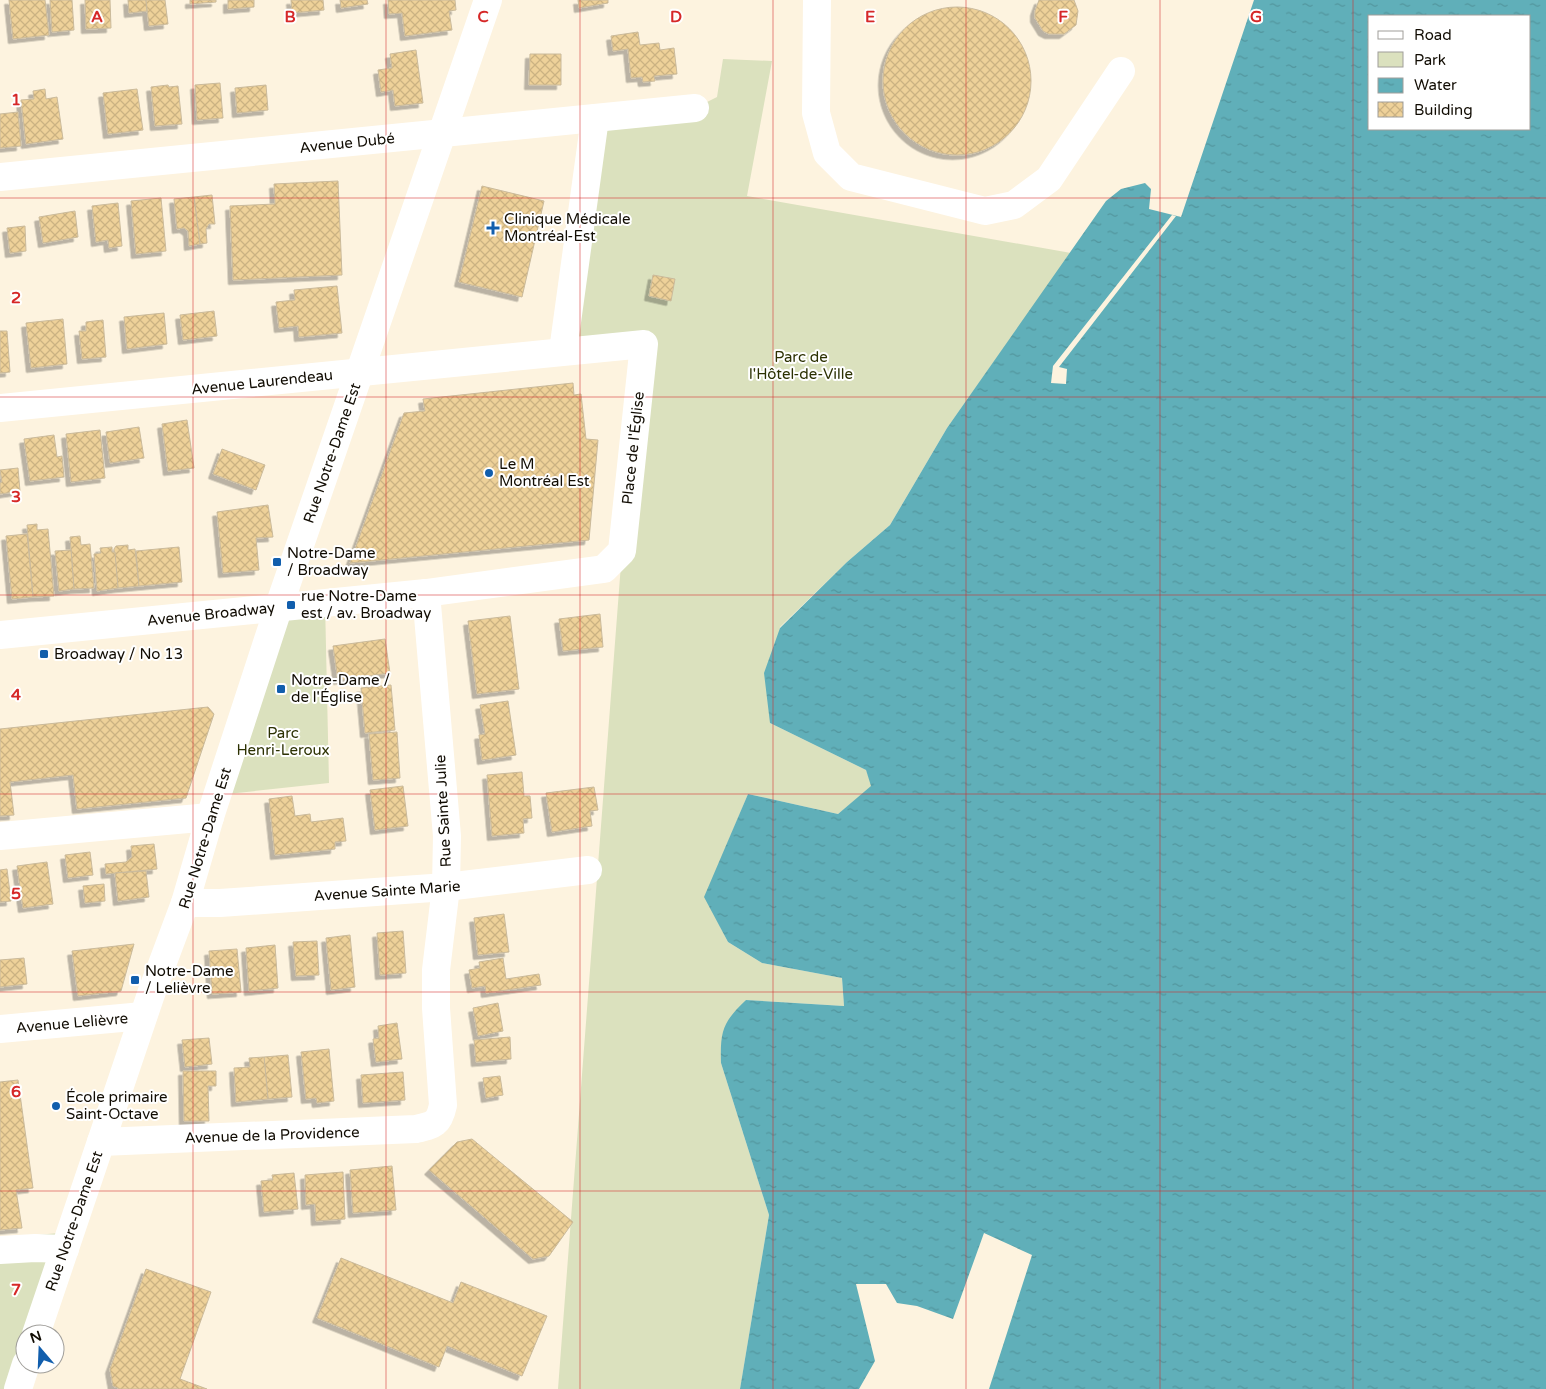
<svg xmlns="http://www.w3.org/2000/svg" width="1546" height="1389" viewBox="0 0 1546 1389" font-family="'Varela Round',sans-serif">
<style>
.green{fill:#dbe1be}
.water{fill:url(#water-ripples);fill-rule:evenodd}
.pier{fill:#fdf3df}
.building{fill:url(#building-cross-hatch);stroke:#caba9b;filter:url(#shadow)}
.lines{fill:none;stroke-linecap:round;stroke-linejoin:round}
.minor{stroke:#fff;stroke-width:28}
.major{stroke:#fff;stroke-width:28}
.grid{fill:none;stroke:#d62828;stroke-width:1;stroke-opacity:0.55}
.poi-dot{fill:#115ead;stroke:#fff;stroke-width:2}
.labels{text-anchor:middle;stroke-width:4;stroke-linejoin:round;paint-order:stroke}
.street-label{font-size:15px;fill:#110c03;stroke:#fff}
.poi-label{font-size:15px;fill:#110c03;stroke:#fff;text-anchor:start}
.park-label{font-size:15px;fill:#2c3102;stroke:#fff}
.grid-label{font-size:16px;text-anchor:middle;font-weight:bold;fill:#d62828;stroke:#fff;stroke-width:4;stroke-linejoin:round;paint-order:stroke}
</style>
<defs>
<pattern id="water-ripples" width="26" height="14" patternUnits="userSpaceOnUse" patternTransform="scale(1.25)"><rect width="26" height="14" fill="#60afb9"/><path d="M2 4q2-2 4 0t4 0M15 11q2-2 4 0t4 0" fill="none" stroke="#52959d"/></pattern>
<pattern id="building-cross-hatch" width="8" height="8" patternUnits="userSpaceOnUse" patternTransform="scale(1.25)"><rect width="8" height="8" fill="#eed199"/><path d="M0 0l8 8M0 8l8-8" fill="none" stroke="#cbb282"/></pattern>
<filter id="shadow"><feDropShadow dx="-4.5" dy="4.5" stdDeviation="0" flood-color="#0004"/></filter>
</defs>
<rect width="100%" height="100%" fill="#fdf3df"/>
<g class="green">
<path d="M723 59 772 61 747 196 1071 253 947 428 890 525 847 562 780 627 770 723 866 770 872 786 838 814 748 794 705 897 728 942 762 963 842 978 844 1006 746 1000 721 1063 769 1215 740 1389H558L622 551 644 345 563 351 595 118 695 108 717 97Z"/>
<path d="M325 602 329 783 218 795 279 606Z"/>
<path d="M71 1232 25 1334V1364L18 1389H0V1238Z"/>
</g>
<path class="water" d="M1254 0H1546V1389H989L1032 1255 984 1233 953 1319 917 1306 897 1303 886 1284H856L875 1361 859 1389H740L769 1215 721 1063C720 1030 723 1022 746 1000L844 1006 842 978 762 963 728 942 704 897 748 794 838 814 871 786 866 770 770 723 764 673 780 628 847 562 890 525 947 428 1106 201 1121 189 1145 183 1151 189 1149 209 1181 217ZM1370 16H1530V129H1370Z"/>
<path class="pier" d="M1172 215 1176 216 1059 367 1067 369 1066 384 1051 383 1053 366Z"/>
<g class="building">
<path d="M9 0H45L49 35 13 39Z"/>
<path d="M50 0H72L74 30 52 32Z"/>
<path d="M85 0H110L111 28 86 29Z"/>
<path d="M128 0H146L147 11 129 13Z"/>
<path d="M146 0H165L168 24 149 26Z"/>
<path d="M190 0H216V2L190 4Z"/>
<path d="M228 0H254V7L228 9Z"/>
<path d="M291 0H323L324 10 292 13Z"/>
<path d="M340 0H367L368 4 341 8Z"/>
<path d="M388 0H455L456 10 449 11 452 30 405 36 402 13 389 14Z"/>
<path d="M578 0H608V3L579 8Z"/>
<path d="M1039 0H1074L1078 11 1076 25 1064 34H1049L1043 31 1035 18V11Z"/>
<circle cx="957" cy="81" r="74"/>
<path d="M638 32 640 45 659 43 660 50 674 48 677 74 654 76 655 81 643 82 642 77 631 78 628 49 613 51 611 36Z"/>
<path d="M416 50 423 103 395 106 393 90 381 92 378 70 392 68 390 54Z"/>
<path d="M530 54H561V85H529Z"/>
<path d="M220 83 223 118 197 120 195 85Z"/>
<path d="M168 85 169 87 178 86 182 124 155 126 151 87Z"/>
<path d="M266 85 268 110 237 113 235 88Z"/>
<path d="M45 89 46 99 57 97 63 139 26 144 21 100 34 99 33 91Z"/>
<path d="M137 89 143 130 108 134 103 93Z"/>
<path d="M18 112 21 146 0 148V114Z"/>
<path d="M338 181 342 275 233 280 230 206 275 204 274 184Z"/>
<path d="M482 186 544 201 522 297 459 282Z"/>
<path d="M212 195 215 224H209L206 229 207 243 200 244 194 197Z"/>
<path d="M194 197 200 244 189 246 188 231 184 228 177 229 174 199Z"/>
<path d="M161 198 166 251 136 254 131 201Z"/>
<path d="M118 203 122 246 109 248 108 240 96 242 92 206Z"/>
<path d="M75 211 78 237 43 243 39 217Z"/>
<path d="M25 226 26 251 10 253 7 228Z"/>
<path d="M653 275 675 279 671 301 649 296Z"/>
<path d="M337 286 342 333 299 337 298 326 279 328 276 302 295 300 294 290Z"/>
<path d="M214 311 217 336 183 340 180 315Z"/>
<path d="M164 313 167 344 127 349 124 317Z"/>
<path d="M63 319 67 364 31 368 26 323Z"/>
<path d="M103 320 106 357 82 359 79 331H86V322Z"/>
<path d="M0 331H7L10 372 0 373Z"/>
<path d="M573 383 574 395 581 394 586 439 598 440 589 540 350 563 404 413 425 411 423 399Z"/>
<path d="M187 420 194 468 168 471 162 424Z"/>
<path d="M139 427 144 458 110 463 106 432Z"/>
<path d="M100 430 105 478 71 482 66 434Z"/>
<path d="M54 435 57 457 62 456 64 477 30 481 24 439Z"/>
<path d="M222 449 265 465 256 490 213 474Z"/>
<path d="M18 468 20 491 0 494V483L2 482 0 470Z"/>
<path d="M268 505 273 537 256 538 259 570 223 573 217 512Z"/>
<path d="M37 524V530L48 529 54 596 33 597 27 525Z"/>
<path d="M27 534 33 597 12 599 6 536Z"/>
<path d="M80 536 81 545 90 544 94 588 74 589 70 537Z"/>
<path d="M128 545V550L135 549 139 586 118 588 114 549 116 546Z"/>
<path d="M112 547V552H115L118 588 97 591 94 554 101 553 100 548Z"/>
<path d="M179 547 182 582 139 586 136 551Z"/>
<path d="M71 550 74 589 59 591 55 551Z"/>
<path d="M600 614 603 647 563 651 559 619Z"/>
<path d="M510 616 519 689 477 694 468 621Z"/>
<path d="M385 639 390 673 338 680 333 646Z"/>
<path d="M391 685 395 730 365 733 361 688Z"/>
<path d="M508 701 516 755 482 760 479 735 485 734 480 705Z"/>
<path d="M208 707 214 714 186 798 77 809 73 775 10 782 14 815 0 816V729Z"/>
<path d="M397 732 400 778 373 780 369 734Z"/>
<path d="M522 772 524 796H530L532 818 523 819 524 833 492 836 487 775Z"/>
<path d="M403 786 408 826 375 830 370 790Z"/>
<path d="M594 787 598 810 590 811 592 826 552 832 546 793Z"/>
<path d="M292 796 295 816 310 814 311 822 343 818 346 841 335 842V849L275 855 269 799Z"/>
<path d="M154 844 157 869 106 874 105 864 126 862 132 857 131 846Z"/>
<path d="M90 852 93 875 68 878 65 855Z"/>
<path d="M47 862 53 904 23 908 17 866Z"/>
<path d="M7 869 11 901 0 902V870Z"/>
<path d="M146 871 149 897 118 901 115 873Z"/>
<path d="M104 884 105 901 85 903 83 886Z"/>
<path d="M504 914 509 952 478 955 474 918Z"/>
<path d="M403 931 406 973 380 975 377 933Z"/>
<path d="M350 935 355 987 331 990 326 938Z"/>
<path d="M317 941 319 975 296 976 293 942Z"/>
<path d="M134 944 121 991 78 996 72 951Z"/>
<path d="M275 945 278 988 249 991 246 948Z"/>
<path d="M237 949 241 992 212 994 209 951Z"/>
<path d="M24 958 27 984 0 987V960Z"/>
<path d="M503 958 506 979 539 974 541 985 486 993 485 986 472 988 469 970 480 968 479 962Z"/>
<path d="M498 1003 503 1031 478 1036 473 1008Z"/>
<path d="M397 1023 402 1059 376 1062 373 1039 379 1038 378 1026Z"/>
<path d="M510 1037 511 1059 476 1062 474 1040Z"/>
<path d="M209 1038 212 1064 185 1067 182 1040Z"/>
<path d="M329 1049 334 1101 317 1103 316 1098 306 1099 301 1052Z"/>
<path d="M288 1055 292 1097 268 1099 264 1057Z"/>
<path d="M264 1057 268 1099 236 1102 234 1068 250 1067 249 1058Z"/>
<path d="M183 1071H216V1086H208L209 1121H184Z"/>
<path d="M403 1072 405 1100 363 1103 361 1075Z"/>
<path d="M500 1076 503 1095 486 1098 483 1078Z"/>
<path d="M18 1080 33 1188 16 1190 22 1228 0 1230V1082Z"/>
<path d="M472 1139 573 1222 549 1256 533 1259 429 1170 457 1142Z"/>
<path d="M392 1166 396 1210 353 1213 350 1170Z"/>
<path d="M343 1172 345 1219 316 1221 315 1204 306 1205 305 1175Z"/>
<path d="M294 1173 298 1209 264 1212 261 1181 273 1180 272 1175Z"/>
<path d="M341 1258 453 1303 461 1282 547 1316 522 1376 447 1346 439 1367 317 1318Z"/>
<path d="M146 1269 211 1292 180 1379 207 1389H120L113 1386 110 1369Z"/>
</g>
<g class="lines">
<g class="minor">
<path d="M817 0 816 113 827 153 851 177 985 211 1014 205 1049 179 1121 71"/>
<path d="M0 177 695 108"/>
<path d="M563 351 595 118"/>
<path d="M0 408 644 344 622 551 604 569 426 593 0 635"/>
<path d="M0 836 210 817"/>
<path d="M185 903H220L446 887 588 870"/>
<path d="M0 1029 143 1016"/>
<path d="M101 1142 416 1129C434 1125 439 1124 443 1105L436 1008V970L446 887 447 836 426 593"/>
<path d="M0 1250 35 1248 65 1249"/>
</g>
<g class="major">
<path d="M36 1334 151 994 185 903 210 817 279 606 488 0"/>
<path d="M18 1389 26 1364"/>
</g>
</g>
<path class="grid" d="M193 0V1389M386 0V1389M580 0V1389M773 0V1389M966 0V1389M1160 0V1389M1353 0V1389M0 198H1546M0 397H1546M0 595H1546M0 794H1546M0 992H1546M0 1191H1546"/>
<g class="poi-dot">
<path d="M490.5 220.5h5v5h5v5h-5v5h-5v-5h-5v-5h5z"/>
<circle cx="489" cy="473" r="5"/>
<rect x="272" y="557" width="10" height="10" rx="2.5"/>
<rect x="286" y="600" width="10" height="10" rx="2.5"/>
<rect x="39" y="649" width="10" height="10" rx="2.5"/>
<rect x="276" y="684" width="10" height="10" rx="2.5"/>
<rect x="130" y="975" width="10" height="10" rx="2.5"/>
<circle cx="56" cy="1106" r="5"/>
</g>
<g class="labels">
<g class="street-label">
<text transform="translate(347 143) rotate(-6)" y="5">Avenue Dubé</text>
<text transform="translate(262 382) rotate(-6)" y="5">Avenue Laurendeau</text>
<text transform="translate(633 448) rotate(-84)" y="5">Place de l'Église</text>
<text transform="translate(332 453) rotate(-71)" y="5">Rue Notre-Dame Est</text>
<text transform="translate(211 614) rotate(-6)" y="5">Avenue Broadway</text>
<text transform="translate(443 811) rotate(-93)" y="5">Rue Sainte Julie</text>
<text transform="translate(205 838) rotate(-73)" y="5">Rue Notre-Dame Est</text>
<text transform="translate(387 891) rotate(-4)" y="5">Avenue Sainte Marie</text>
<text transform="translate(72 1023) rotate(-5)" y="5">Avenue Lelièvre</text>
<text transform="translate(272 1135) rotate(-2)" y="5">Avenue de la Providence</text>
<text transform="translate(74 1221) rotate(-71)" y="5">Rue Notre-Dame Est</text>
</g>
<g class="poi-label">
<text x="504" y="224">Clinique Médicale<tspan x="504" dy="17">Montréal-Est</tspan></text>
<text x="499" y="469">Le M<tspan x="499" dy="17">Montréal Est</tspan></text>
<text x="287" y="558">Notre-Dame<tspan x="287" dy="17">/ Broadway</tspan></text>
<text x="301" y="601">rue Notre-Dame<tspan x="301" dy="17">est / av. Broadway</tspan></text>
<text x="54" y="659">Broadway / No 13</text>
<text x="291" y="685">Notre-Dame /<tspan x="291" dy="17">de l'Église</tspan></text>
<text x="145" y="976">Notre-Dame<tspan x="145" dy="17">/ Lelièvre</tspan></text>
<text x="66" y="1102">École primaire<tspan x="66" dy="17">Saint-Octave</tspan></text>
</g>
<g class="park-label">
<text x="801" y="362">Parc de<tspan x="801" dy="17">l'Hôtel-de-Ville</tspan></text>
<text x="283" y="738">Parc<tspan x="283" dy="17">Henri-Leroux</tspan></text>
</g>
</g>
<g class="grid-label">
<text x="97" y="22">A</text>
<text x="290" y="22">B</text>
<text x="483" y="22">C</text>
<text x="676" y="22">D</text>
<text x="870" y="22">E</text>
<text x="1063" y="22">F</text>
<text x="1256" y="22">G</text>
<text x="16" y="105">1</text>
<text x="16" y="303">2</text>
<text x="16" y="502">3</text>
<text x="16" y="700">4</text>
<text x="16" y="899">5</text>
<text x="16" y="1097">6</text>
<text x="16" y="1295">7</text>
</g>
<rect x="1368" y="15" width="162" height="115" fill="#ffffff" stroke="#a09e9a"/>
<rect x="1378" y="31" width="25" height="8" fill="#ffffff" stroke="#a09e9a"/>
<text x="1414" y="40" font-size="15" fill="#110c03">Road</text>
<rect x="1378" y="52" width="25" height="15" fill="#dbe1be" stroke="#a09e9a"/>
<text x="1414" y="65" font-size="15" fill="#110c03">Park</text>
<rect x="1378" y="78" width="25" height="15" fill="url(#water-ripples)" stroke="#a09e9a"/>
<text x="1414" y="90" font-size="15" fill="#110c03">Water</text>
<rect x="1378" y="102" width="25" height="15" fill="url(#building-cross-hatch)" stroke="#a09e9a"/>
<text x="1414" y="115" font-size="15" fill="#110c03">Building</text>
<g transform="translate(40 1349) rotate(341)"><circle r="24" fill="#ffffff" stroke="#a09e9a"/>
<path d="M0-4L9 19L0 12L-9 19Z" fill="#115ead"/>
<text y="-8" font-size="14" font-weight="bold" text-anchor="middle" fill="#110c03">N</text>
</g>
</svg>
